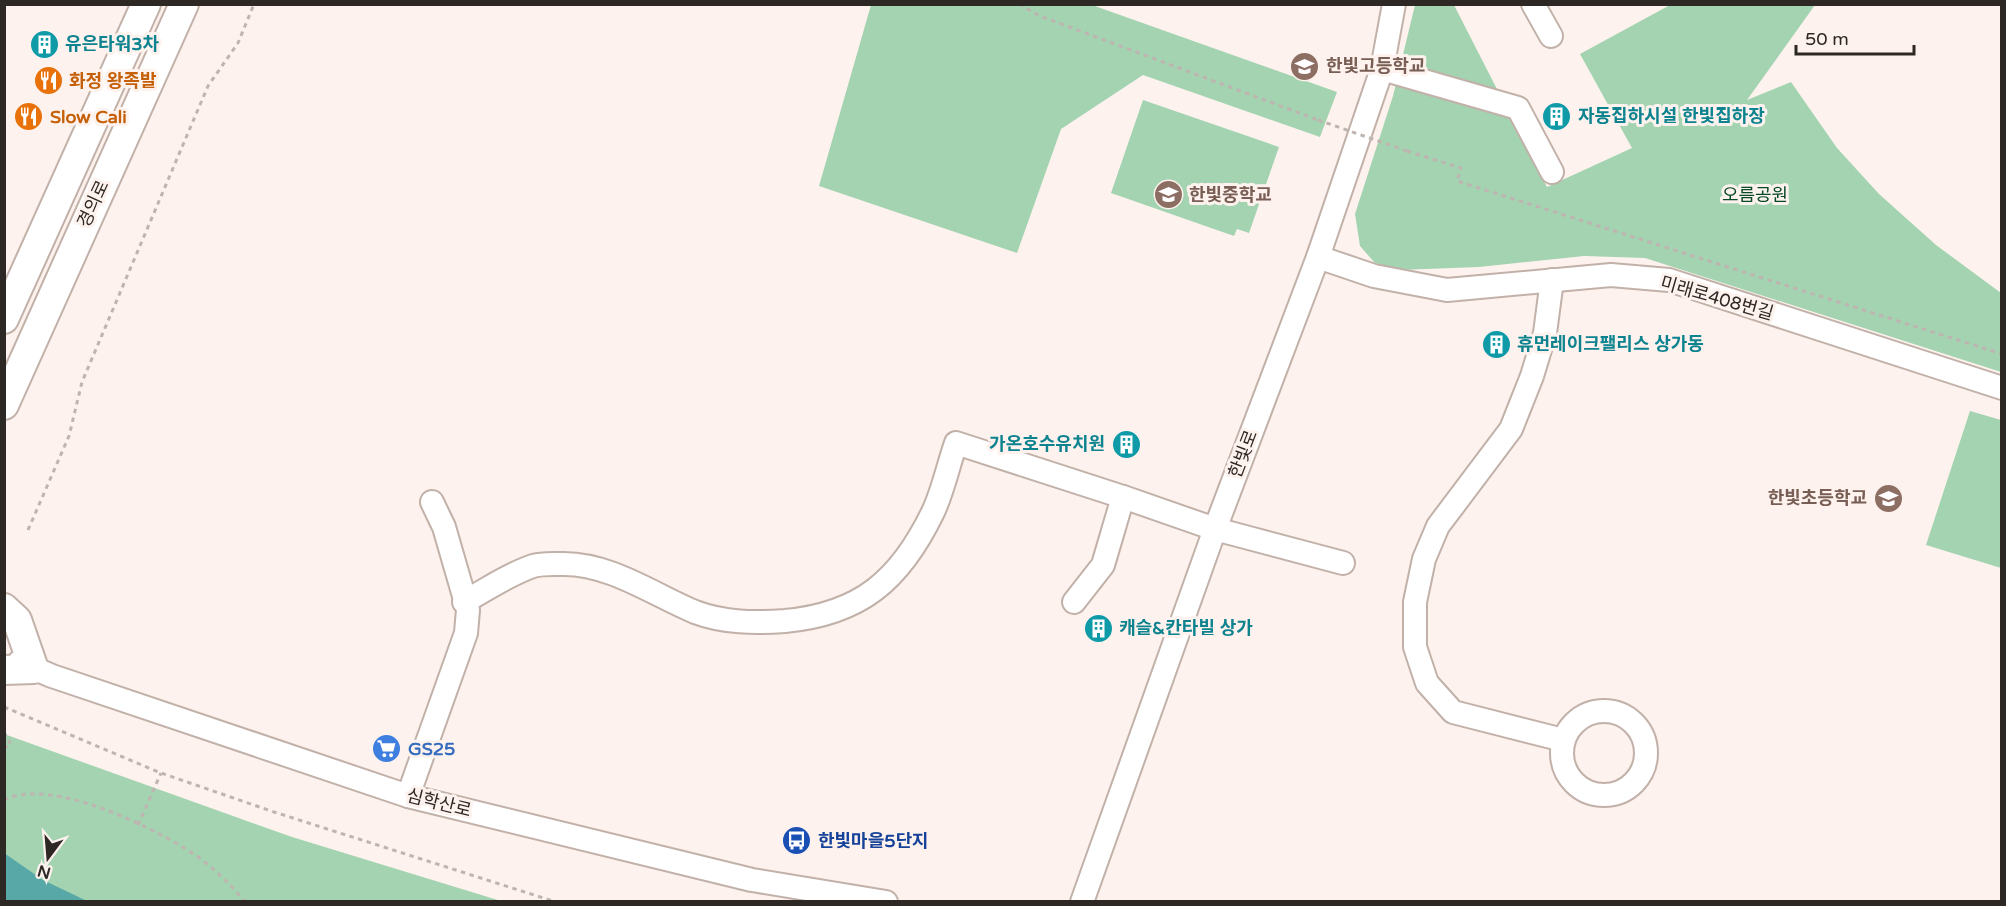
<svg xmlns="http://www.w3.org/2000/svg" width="2006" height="906" viewBox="0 0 2006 906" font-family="'Varela Round','Noto Sans KR',sans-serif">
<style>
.green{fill:#a3d3b1}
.water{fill:#58a8a8}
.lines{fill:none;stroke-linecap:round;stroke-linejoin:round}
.minor-casing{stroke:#c2b1a9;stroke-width:26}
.major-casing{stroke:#c2b1a9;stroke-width:32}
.path{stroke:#beb5b0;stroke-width:3;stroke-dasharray:4.5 4.5;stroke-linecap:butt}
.minor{stroke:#fff;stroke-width:22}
.major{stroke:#fff;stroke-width:28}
.path-bridge{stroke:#beb5b0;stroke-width:3;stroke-dasharray:4.5 4.5;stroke-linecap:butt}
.labels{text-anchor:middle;stroke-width:6;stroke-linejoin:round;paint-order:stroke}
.culture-label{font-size:18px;font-weight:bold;fill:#0d838f;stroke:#fdf2ed;text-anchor:start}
.education-label{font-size:18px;font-weight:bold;fill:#785e54;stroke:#fdf2ed;text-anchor:start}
.food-label{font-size:18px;font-weight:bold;fill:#c56008;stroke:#fdf2ed;text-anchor:start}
.park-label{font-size:18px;fill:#064926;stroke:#fdf2ed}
.street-label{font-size:18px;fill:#2e2825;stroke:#fdf2ed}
.shop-label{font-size:18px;font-weight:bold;fill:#366cbe;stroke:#fdf2ed;text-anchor:start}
.transit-label{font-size:18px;font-weight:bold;fill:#164399;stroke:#fdf2ed;text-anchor:start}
</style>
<rect width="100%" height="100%" fill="#fdf2ed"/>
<g class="green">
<path d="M871 5H1092L1337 92 1320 137 1143 75 1061 129 1017 253 819 186Z"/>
<path d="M1415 5H1454L1547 187 1632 148 1580 54 1670 5H1815L1747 100 1791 82 1837 148 1879 194 1936 245 2001 293V372L1645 258 1584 256 1479 267 1399 270 1375 263 1360 246 1355 214 1393 96Z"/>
<path d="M1143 100 1279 147 1249 233 1237 229 1234 236 1111 193Z"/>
<path d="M1970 411 2001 420V568L1926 545Z"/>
<path d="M4 734 292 837 501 901H5Z"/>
</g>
<path class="water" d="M4 853 43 880 87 901H5Z"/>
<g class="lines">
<defs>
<g id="minor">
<path d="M1533 4 1551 36"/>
<path d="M1382 69 1518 108 1552 172"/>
<path d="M1318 257 1374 276 1447 290 1611 275 1669 280 2002 388"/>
<path d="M1552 280 1545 333 1532 376 1511 429 1438 526 1424 559 1415 602V647L1427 683 1453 712 1563 740"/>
<path d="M464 602C486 590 509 574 533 566 542 563 555 564 564 564 611 564 654 595 695 612 724 623 755 623 785 621 861 614 900 580 933 512 943 491 948 466 956 443L1123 497"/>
<path d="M1074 602 1103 565 1123 497 1215 529 1343 563"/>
<path d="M19 662 52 676 408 796 752 880 886 902"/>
<circle cx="1604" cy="753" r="42"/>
<path d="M408 796 466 633 468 610 444 527 432 502"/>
<path d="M1082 902 1215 529 1318 257 1382 69 1394 4"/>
</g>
<g id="major">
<path d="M4 319 146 4"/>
<path d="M4 405 184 4"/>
<path d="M4 608 17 620 34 669 4 670"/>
</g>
</defs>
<use href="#minor" class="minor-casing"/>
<use href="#major" class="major-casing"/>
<g class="path">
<path d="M1019 4 1040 16 1318 120"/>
<path d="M1407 151 1461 168 1457 181 2002 354"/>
<path d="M28 530 69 436 82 382 208 86 238 43 254 4"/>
<path d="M4 707 161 773 274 812 556 902"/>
<path d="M4 732 11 745 4 748"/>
<path d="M4 800C51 776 158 829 198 857 216 870 231 885 245 902"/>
<path d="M138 825 161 773"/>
</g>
<use href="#minor" class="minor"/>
<use href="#major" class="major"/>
<path class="path-bridge" d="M1318 120 1407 151"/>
</g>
<defs>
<symbol id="building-disc" viewBox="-11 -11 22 22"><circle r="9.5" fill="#0f9aa8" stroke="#fdf2ed"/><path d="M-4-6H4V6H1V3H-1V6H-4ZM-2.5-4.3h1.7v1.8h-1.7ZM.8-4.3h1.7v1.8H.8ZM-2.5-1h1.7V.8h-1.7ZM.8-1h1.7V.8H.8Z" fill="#fff"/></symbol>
<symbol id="school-disc" viewBox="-11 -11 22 22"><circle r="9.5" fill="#8d6e63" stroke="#fdf2ed"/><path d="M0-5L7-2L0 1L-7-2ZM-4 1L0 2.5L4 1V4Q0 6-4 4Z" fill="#fff"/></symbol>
<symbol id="restaurant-disc" viewBox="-11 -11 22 22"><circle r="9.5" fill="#e8710a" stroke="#fdf2ed"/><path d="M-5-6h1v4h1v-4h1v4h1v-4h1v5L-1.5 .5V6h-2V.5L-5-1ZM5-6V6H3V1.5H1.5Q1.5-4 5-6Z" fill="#fff"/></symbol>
<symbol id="supermarket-disc" viewBox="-11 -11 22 22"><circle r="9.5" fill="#3f7fe0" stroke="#fdf2ed"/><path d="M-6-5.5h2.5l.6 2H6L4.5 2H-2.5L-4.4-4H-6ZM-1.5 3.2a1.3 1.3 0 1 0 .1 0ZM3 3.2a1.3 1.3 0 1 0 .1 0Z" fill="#fff"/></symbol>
<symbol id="bus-disc" viewBox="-11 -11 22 22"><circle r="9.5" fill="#1a4fb4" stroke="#fdf2ed"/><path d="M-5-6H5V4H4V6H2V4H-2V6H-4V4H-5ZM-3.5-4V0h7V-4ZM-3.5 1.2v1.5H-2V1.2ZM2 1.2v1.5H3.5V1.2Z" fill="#fff"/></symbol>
</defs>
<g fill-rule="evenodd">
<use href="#building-disc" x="28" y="28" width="33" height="33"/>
<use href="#school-disc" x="1288" y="50" width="33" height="33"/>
<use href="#restaurant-disc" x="32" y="64" width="33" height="33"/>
<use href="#building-disc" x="1540" y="100" width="33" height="33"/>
<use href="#restaurant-disc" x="12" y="100" width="33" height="33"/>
<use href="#school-disc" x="1152" y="178" width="33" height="33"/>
<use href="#building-disc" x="1480" y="328" width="33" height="33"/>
<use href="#building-disc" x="1110" y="428" width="33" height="33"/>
<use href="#school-disc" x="1872" y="482" width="33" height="33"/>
<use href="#building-disc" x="1082" y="612" width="33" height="33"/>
<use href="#supermarket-disc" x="370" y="732" width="33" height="33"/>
<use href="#bus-disc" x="780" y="824" width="33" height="33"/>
</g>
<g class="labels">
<g class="culture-label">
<text x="65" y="50">유은타워3차</text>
<text x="1578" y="122">자동집하시설 한빛집하장</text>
<text x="1517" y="350">휴먼레이크팰리스 상가동</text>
<text x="1105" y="450" text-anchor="end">가온호수유치원</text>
<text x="1119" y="634">캐슬&amp;칸타빌 상가</text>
</g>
<g class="education-label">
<text x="1326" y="72">한빛고등학교</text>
<text x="1189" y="201">한빛중학교</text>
<text x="1867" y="504" text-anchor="end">한빛초등학교</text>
</g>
<g class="food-label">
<text x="69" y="87">화정 왕족발</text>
<text x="50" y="123">Slow Cali</text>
</g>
<g class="park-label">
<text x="1755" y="201">오름공원</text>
</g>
<g class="street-label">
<text transform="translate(93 204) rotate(-65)" y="6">경의로</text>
<text transform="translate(1717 298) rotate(16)" y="6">미래로408번길</text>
<text transform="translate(1243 454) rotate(-69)" y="6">한빛로</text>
<text transform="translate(439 803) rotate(14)" y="6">심학산로</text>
</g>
<g class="shop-label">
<text x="408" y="755">GS25</text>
</g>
<g class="transit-label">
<text x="818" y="847">한빛마을5단지</text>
</g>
</g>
<rect width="2006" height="906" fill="none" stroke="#2e2825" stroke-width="12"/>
<g transform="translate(48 858) rotate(196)" stroke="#fdf2ed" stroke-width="4.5" paint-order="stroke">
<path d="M0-4.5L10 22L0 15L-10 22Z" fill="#2e2825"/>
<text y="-9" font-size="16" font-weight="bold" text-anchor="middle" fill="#2e2825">N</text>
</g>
<path d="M1796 45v9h118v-9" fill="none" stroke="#2e2825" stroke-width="3"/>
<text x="1805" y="45" font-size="18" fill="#2e2825" stroke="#fdf2ed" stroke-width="4.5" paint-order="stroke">50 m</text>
</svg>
